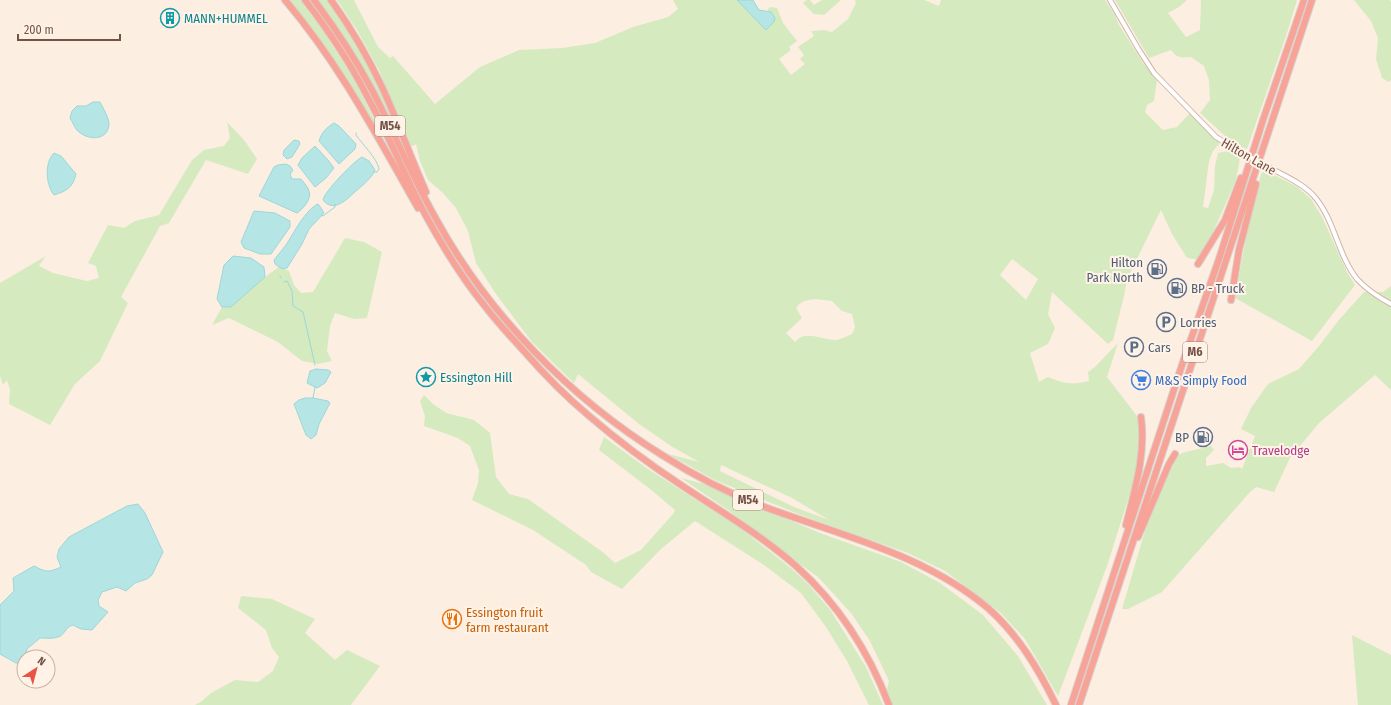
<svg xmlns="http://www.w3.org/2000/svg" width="1391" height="705" viewBox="0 0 1391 705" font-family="'Fira Sans Condensed',sans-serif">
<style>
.green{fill:#d6eac0;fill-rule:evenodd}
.water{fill:#b6e5e6;stroke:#9cd7d8}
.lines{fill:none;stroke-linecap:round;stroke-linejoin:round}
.stream{stroke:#9cd7d8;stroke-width:1}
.minor-casing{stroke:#d0b6ab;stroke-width:6}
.highway-casing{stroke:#d8cfcc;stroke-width:8}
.minor{stroke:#fff;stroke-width:4}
.highway{stroke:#f8a397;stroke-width:6}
.minor-bridge-casing{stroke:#d0b6ab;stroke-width:6;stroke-linecap:butt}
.minor-bridge{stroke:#fff;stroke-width:4}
.labels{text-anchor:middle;stroke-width:4;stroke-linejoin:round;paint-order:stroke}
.shield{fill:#fff3e8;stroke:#9e8278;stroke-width:1}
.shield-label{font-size:12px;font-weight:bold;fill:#745248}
.culture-label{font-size:13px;fill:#0d838f;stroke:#fff3e8;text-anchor:start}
.street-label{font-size:13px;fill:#745248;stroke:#fff3e8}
.service-label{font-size:13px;fill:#4e5e75;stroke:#fff3e8;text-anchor:start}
.shop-label{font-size:13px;fill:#366cbe;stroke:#fff3e8;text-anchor:start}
.hotel-label{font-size:13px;fill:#b23c85;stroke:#fff3e8;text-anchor:start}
.food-label{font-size:13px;fill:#c56008;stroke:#fff3e8;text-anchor:start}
</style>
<rect width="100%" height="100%" fill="#fceee1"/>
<g class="green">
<path d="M288 0H300L325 34 355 81 392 156Z"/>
<path d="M318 0H329L350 32 375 77 402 139 401 140C377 91 351 44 318 0Z"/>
<path d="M337 0H354L378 47 390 58 393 56 435 104 458 85 480 67 519 50 562 48 595 43 633 27 668 17 678 9 673 0H737L766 29 773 14 768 12V9L770 7 777 8 783 23 797 41 789 47 791 50 779 59 791 75 805 64 800 59 804 55 798 47 814 36 811 31 824 30 832 32 848 19 856 3 855 0H924L939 6 941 0H1105L1115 15 1119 25 1143 63 1157 80 1154 101 1147 105 1145 112 1163 130 1177 127 1190 113 1220 143 1213 151 1209 161 1203 207 1208 208 1214 190 1215 166 1218 153 1229 151 1240 158 1236 180 1201 260 1187 258 1172 234 1161 210 1127 279 1124 296 1113 340 1108 344 1052 292 1048 314 1055 328 1048 344 1030 353 1039 382 1048 377C1065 384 1071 385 1089 381L1088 372 1095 367 1118 343 1107 377 1137 416 1141 435 1137 471 1107 566 1058 696 1025 639 1001 613 945 571 908 553 801 515 715 480 668 454 699 462 671 446 639 424 578 374 574 383 532 342 496 294 476 263 468 231 456 208 443 193 428 180 420 161 416 144 413 146 409 144 379 70 357 30ZM1012 259 1038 279 1026 300 1000 275ZM815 299 832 301 842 311 852 314 855 327 852 334C847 336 841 339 837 340 823 340 805 329 795 342L786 333 802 318 796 308C801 301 806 300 815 299ZM721 465 792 498 829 520 794 507 720 471Z"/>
<path d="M807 0H810L814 5 822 0H841L824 15 814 14 803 3Z"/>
<path d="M1115 0H1187L1179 7 1168 13 1186 37 1200 30 1201 0H1297L1287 33 1247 149 1234 144 1200 113 1210 100 1209 80 1204 66 1191 57C1181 58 1177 58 1171 50L1149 58Z"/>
<path d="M1354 0H1390L1391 2V80L1389 82 1382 78 1376 59 1378 38 1371 21Z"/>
<path d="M227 122 244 140 257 159 248 174 206 160 169 223 160 226 121 297 128 303 100 361 75 384 50 425 9 404 10 390 7 380 3 385 0 376V283L46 256 39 266 53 273 87 281 99 278 96 266 88 263 108 225 124 228 135 221 159 215 192 160 204 150 224 146 230 138Z"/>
<path d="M1264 170 1296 186 1311 199 1322 217 1347 272 1355 285 1312 341 1235 298 1249 221 1261 174Z"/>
<path d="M345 238 364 242 382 252 367 318 354 319 335 313 330 326 327 351 332 361 318 364 302 361 278 342 229 318 212 325 222 307H231L265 277 279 267 289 271 294 285 301 293 313 292Z"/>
<path d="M1391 286V390L1375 375 1319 423 1290 458 1274 492 1256 487 1250 492 1162 592 1128 609H1122L1147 524 1176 457 1182 453 1211 446 1214 450 1206 458V466L1223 463 1231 468 1240 467 1242 469 1255 436 1241 429 1251 408 1268 384 1299 369 1319 346 1338 321 1364 292H1383Z"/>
<path d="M424 395 433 404 446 413 474 420 490 433 496 477 509 494 528 499 604 553 615 563 641 550 673 514 675 510 650 489 599 450 604 437 648 469 740 528 792 569 809 585 831 611 866 667 883 705H869L847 661 826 627 801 593 764 565 695 521 661 549 622 589 591 572 586 565 533 530 472 500 478 483 479 470 470 446 458 438 424 426 425 416 420 401Z"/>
<path d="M681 478 704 484 820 533 901 562 940 583 983 615 1018 656 1047 705H893L887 689 889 681 870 641 851 613 819 578 728 510Z"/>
<path d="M241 596 272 599 315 619 305 633 335 660 347 650 380 666 351 705H195L202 701 211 693 235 680 258 682 273 671 279 657 272 648 266 630 238 608Z"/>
<path d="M1352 635 1391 655V705H1358Z"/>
</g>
<g class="water">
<path d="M737 0H753L759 10 771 12 775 18 774 22 766 30Z"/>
<path d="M93 102H100C103 108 108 116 109 123 109 142 86 141 76 129 74 126 72 121 70 118L72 111 77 106H86Z"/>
<path d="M334 123 339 126 356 144 355 149 339 164 319 141C322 132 326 128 334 123Z"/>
<path d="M294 140 299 141 300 144 292 157 287 159 283 155 284 150Z"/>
<path d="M315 146 328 160 334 168 326 178 315 187 298 165 302 158Z"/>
<path d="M54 153 61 156 76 174C73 188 66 191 54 195 46 185 44 163 54 153Z"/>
<path d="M362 157 369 161 375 170C371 179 364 184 356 191 348 198 334 214 323 200 324 192 354 161 362 157Z"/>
<path d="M286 164 290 166 293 170 290 174 292 179H301C304 183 308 187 309 191 312 199 303 209 297 213L259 196 274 167 278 165Z"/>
<path d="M318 204 321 208 324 213 309 229 302 244 287 268C282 270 279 267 275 264L274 260C278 255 282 250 286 245 293 234 306 209 318 204Z"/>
<path d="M254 211 275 213 290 221V227L271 254H260L244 248 241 242Z"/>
<path d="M233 256 251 258 264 267 265 277 231 307H222L217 299 224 265Z"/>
<path d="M316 369 328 370 331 372 325 383 317 388 307 383 310 371Z"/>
<path d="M305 398H313L328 401 330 403 319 424 316 435 311 439 306 435 294 404 299 400Z"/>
<path d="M138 504 145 513 163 552 152 575 147 579 135 583 126 591 117 587 102 592 98 600 99 606 108 612 92 630 81 629 73 625C65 627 65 635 58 637 53 639 45 638 40 638L27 649 23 663H16L0 654V605L14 591 13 578 34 566C46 572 48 573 61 567L57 557 59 549 69 537 127 506Z"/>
</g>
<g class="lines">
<g class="stream">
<path d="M356 133V135C362 144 377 158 379 169L377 172H374"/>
<path d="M321 215 323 216 335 207V204"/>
<path d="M280 276 281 278"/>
<path d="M284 282 287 281 292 291 293 306 303 312 315 365"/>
<path d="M313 398 315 387"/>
</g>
<defs>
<g id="minor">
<path d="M1110 0 1139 50 1154 73 1216 137 1240 152"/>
<path d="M1267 166C1282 175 1301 182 1313 195 1335 219 1337 254 1357 279 1367 290 1378 297 1391 304"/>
</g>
<g id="highway">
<path d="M285 0C340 65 376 134 418 208"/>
<path d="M305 0C328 30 349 61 366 94 388 134 405 176 426 216 444 249 464 281 488 310 498 323 510 336 522 349 542 372 564 395 588 415 617 440 649 464 681 485 720 511 761 535 796 566 838 604 869 652 889 705"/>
<path d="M314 0C335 28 355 58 372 90 394 132 412 177 436 219 488 314 570 398 662 455 693 475 728 493 762 506 839 535 925 554 989 609 1019 636 1039 670 1056 705"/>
<path d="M331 0C351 28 368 57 382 87 398 122 411 158 426 192"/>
<path d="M1198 264 1225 220 1241 178"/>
<path d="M1231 300 1239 250 1256 184"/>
<path d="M1126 525C1135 489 1146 454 1141 417"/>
<path d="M1138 537 1169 464 1175 454"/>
<path d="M1071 705 1182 365 1220 256 1263 120 1304 0"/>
<path d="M1079 705 1312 0"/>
</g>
</defs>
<use href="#minor" class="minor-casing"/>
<use href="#highway" class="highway-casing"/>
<use href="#minor" class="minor"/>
<use href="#highway" class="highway"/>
<defs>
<path id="minor-bridge" d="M1240 152 1267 166"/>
</defs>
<use href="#minor-bridge" class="minor-bridge-casing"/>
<use href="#minor-bridge" class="minor-bridge"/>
</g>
<defs>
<symbol id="building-ring" viewBox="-11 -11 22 22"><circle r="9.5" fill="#fff3e8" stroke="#0f9aa8" stroke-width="1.5"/><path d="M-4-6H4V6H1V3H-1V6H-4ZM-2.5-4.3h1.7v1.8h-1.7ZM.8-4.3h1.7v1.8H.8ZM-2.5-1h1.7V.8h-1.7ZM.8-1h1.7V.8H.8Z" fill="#0f9aa8"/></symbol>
<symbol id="fuel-ring" viewBox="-11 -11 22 22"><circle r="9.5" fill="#fff3e8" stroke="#5c6f8a" stroke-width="1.5"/><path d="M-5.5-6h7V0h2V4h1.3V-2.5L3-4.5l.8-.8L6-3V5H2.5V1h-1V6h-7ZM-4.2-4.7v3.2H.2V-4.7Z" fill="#5c6f8a"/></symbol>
<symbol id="parking-ring" viewBox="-11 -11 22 22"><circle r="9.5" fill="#fff3e8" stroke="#5c6f8a" stroke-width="1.5"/><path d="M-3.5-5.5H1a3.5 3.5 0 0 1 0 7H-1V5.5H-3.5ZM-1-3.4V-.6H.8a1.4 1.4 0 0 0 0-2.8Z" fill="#5c6f8a"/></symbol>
<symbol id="sight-ring" viewBox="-11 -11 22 22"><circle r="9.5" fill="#fff3e8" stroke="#0f9aa8" stroke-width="1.5"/><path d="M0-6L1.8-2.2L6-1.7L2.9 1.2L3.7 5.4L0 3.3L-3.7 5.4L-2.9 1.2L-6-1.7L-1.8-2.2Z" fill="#0f9aa8"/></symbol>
<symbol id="supermarket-ring" viewBox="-11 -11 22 22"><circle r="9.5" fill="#fff3e8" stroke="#3f7fe0" stroke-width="1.5"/><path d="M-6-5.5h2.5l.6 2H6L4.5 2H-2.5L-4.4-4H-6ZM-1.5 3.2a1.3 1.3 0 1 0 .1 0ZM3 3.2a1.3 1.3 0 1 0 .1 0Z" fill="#3f7fe0"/></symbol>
<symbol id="hotel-ring" viewBox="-11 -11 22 22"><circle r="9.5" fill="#fff3e8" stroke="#d1479c" stroke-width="1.5"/><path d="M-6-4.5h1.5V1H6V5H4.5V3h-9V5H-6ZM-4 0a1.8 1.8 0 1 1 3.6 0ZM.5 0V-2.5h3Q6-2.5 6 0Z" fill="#d1479c"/></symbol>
<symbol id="restaurant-ring" viewBox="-11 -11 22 22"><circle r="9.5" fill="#fff3e8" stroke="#e8710a" stroke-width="1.5"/><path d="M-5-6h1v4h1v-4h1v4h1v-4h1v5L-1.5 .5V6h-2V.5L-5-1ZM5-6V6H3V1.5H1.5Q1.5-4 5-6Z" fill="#e8710a"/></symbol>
</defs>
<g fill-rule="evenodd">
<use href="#building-ring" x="159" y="7" width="22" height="22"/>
<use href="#fuel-ring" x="1146" y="258" width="22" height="22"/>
<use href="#fuel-ring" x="1166" y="277" width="22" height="22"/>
<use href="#parking-ring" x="1155" y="311" width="22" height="22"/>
<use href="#parking-ring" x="1123" y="336" width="22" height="22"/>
<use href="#sight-ring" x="415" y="366" width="22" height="22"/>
<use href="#supermarket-ring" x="1130" y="369" width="22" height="22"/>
<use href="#fuel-ring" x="1192" y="426" width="22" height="22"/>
<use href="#hotel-ring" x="1227" y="439" width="22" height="22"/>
<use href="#restaurant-ring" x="441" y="608" width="22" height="22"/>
</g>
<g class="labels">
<g class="shield">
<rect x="375" y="116" width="30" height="20" rx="3"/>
<rect x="1183" y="342" width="24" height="20" rx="3"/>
<rect x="733" y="490" width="30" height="20" rx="3"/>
</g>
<g class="shield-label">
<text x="390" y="130">M54</text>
<text x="1195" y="356">M6</text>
<text x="748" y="504">M54</text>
</g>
<g class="culture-label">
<text x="184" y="23">MANN+HUMMEL</text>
<text x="440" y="382">Essington Hill</text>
</g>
<g class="street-label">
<text transform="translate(1249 156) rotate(30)" y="5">Hilton Lane</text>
</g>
<g class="service-label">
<text x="1143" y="267" text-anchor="end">Hilton<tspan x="1143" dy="15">Park North</tspan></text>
<text x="1191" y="293">BP - Truck</text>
<text x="1180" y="327">Lorries</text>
<text x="1148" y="352">Cars</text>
<text x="1189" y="442" text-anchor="end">BP</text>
</g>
<g class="shop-label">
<text x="1155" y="385">M&amp;S Simply Food</text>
</g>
<g class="hotel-label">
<text x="1252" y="455">Travelodge</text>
</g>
<g class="food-label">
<text x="466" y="617">Essington fruit<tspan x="466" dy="15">farm restaurant</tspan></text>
</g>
</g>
<g transform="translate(36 669) rotate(36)"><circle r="19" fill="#fff3e8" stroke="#c7b3a8"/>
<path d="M0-3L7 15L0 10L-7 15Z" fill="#e95344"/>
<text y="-6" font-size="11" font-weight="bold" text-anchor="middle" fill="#745248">N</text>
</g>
<path d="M18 34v6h102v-6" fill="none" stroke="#745248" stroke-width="2"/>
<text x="24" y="34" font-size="12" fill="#745248" stroke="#fff3e8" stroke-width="3" paint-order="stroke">200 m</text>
</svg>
